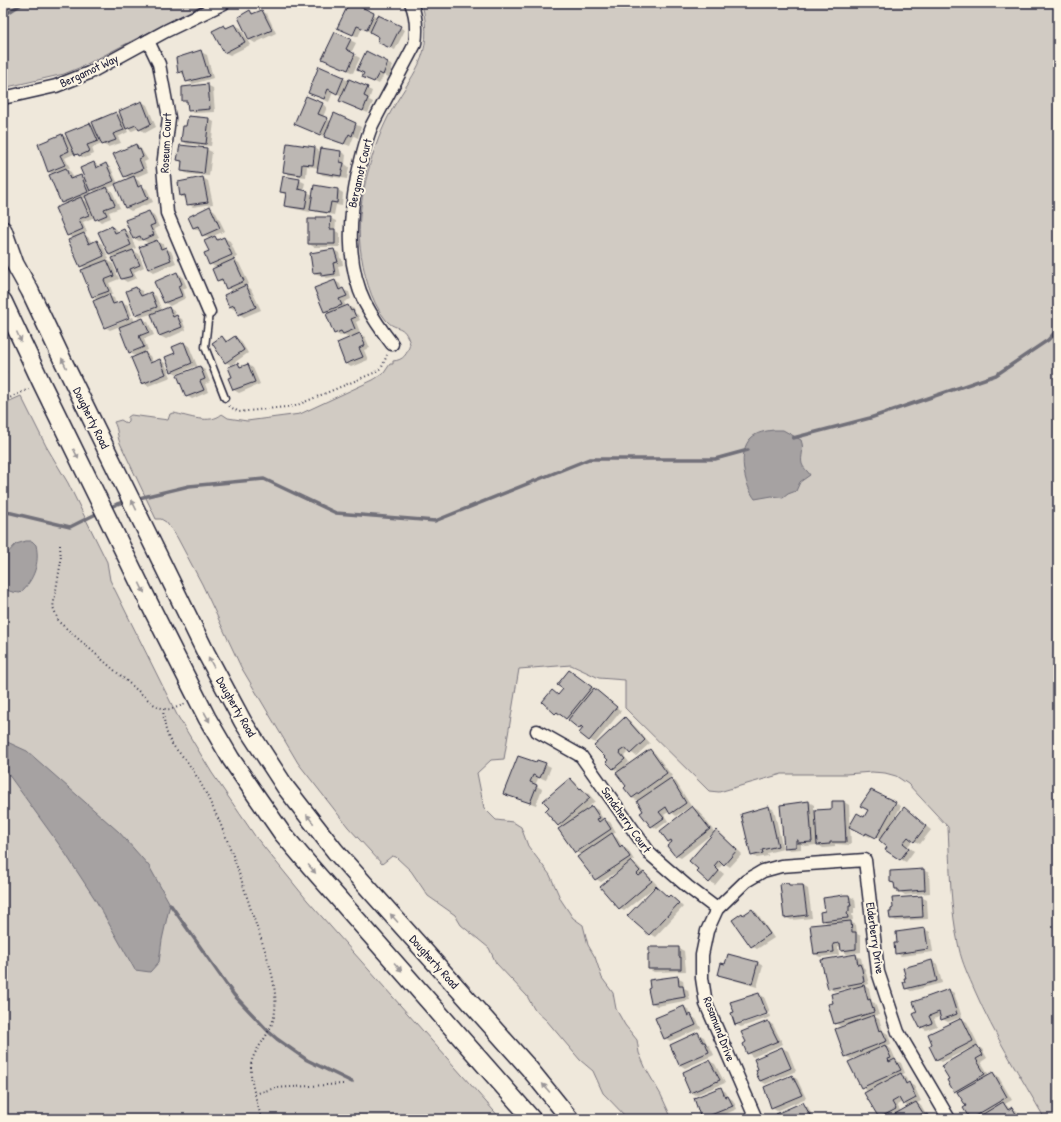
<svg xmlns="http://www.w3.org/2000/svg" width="1061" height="1122" viewBox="0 0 1061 1122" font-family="'Patrick Hand',sans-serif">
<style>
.green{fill:#d1cbc3;stroke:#7a767f}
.water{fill:#a6a2a2;stroke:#716f79}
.shadow{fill:#0003;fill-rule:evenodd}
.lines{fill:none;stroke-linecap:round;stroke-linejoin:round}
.stream{stroke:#716f79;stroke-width:3.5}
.building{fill:#bcb7b3;stroke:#22223b}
.lane-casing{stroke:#22223b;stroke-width:9}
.street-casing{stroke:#22223b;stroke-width:15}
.secondary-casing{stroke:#22223b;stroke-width:20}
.path{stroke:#22223b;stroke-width:2;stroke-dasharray:1 3;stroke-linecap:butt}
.lane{stroke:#fcf5e5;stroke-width:6}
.street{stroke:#fcf5e5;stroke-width:12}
.secondary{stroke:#fcf5e5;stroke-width:17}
.oneway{fill:#9a9698}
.labels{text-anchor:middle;stroke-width:4;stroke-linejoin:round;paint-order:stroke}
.street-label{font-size:12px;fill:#22223b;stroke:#fcf5e5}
</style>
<rect width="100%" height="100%" fill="#efe8db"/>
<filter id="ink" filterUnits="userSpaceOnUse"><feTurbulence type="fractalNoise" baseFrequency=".025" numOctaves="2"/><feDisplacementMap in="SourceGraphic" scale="8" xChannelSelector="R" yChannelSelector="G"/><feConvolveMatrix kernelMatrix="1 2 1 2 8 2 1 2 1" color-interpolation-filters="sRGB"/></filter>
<g filter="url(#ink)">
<g class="green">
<path d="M3 3H206L81 67 64 74 3 88Z"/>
<path d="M422 3H1058V1119H1045C1021 1077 994 1035 975 991 969 977 962 963 959 948 950 908 950 867 948 827L908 784 896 776 885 773 872 772 846 774H782L719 792 709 791 625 708V680L599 678 571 665 519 669 504 759 491 760 477 773 484 808 496 820 513 822 521 827 528 846 550 875 561 900 573 918 583 925 588 945 595 957 602 978 613 993 616 1009 625 1025 637 1040 639 1053 646 1069 661 1095 672 1119H628L603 1093 593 1071 580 1060 547 1021 534 1009 527 996 496 963 489 948 461 925 455 915 428 896 411 871 396 857 392 856 382 864 348 827 298 763 241 667 202 584 177 537 166 522 161 519H156L120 443C117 436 118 429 114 422L121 420 126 423 128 421V417L131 415 168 420 170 414 174 413C188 416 210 425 222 414L228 418 247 421 300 414 373 380 384 373 390 364H393V361C404 360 407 354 410 344 404 322 396 332 386 320 370 301 363 271 360 246 356 207 370 153 388 117 412 71 435 60 422 3Z"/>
<path d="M21 396 46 446 68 483 107 562 110 580 177 715 212 773 255 836 307 900 501 1119H3V404Z"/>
</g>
<g class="water">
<path d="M774 430H783L801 440C805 451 800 456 802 464 803 468 808 471 810 475L800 482 796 491 788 494 783 498 772 496 755 499C744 485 737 451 751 438 757 432 766 431 774 430Z"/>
<path d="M26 541H32L36 545C40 563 34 580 20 593 13 592 6 592 3 585V558L16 544Z"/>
<path d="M3 740 27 751 119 832 149 866 170 904 162 940 159 962 150 972 135 970 95 899 63 850 3 767Z"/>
</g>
<g class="shadow">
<path d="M350 3 405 30 395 50 383 45 380 37 362 28 358 37 343 30Z"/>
<path d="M250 11 255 14 262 11 267 14 276 33 255 43 250 40Z"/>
<path d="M235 25 241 28 250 45 230 55 224 52V26L229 28Z"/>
<path d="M350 40 356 43 351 53 360 58 353 73 329 61Z"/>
<path d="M201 52 207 55 213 78 193 84 187 81 185 75 179 72Z"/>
<path d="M366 52 393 66 389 77 384 75 379 84 369 79 365 73Z"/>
<path d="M320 68 372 91 369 100 373 102 368 113 346 104 343 96 333 92 329 102 314 95Z"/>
<path d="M207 85 213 88 215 112 194 113 189 110 188 103 183 100Z"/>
<path d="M142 102 147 105 156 127 145 133 139 128 132 131 126 128 128 132 118 137 121 143 108 147 102 144 92 148 94 154 85 158 82 157 76 153 65 158 70 168 66 169 71 172 74 179 80 176 86 179 94 163 99 166 106 165 111 168 118 184 130 179 125 176 136 145 141 149 148 160 144 162 148 172 134 178 139 181 141 186 147 189 153 202 131 211 126 208 116 185 108 188 112 191 120 208 109 212 111 218 101 222 95 217 83 222 87 232 83 234 89 238 92 243 97 241 102 244 109 259 107 260 113 264 119 279 109 283 113 294 109 296 114 298 116 304 122 302 128 305 132 315 107 326V328L133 317 135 322 143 319 148 322 154 335 144 339 148 350 144 352 150 356 153 363 160 360 165 363 171 377 148 386 143 383 137 357 130 353 120 326 110 330 105 327 98 300 93 297 83 271 87 269 81 266 74 239 68 235 66 205 62 202 54 174 49 172 62 135 69 139 90 124 95 127 116 113 122 116ZM90 189 94 191 96 193 92 194ZM86 198 89 203 82 199Z"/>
<path d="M322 104 327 107 323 117 332 122 335 114 361 127 358 138 354 136 350 146 339 142V143L300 126Z"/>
<path d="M188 117 209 119 214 122 211 146 187 144 182 141 187 127Z"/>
<path d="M288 144 315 148 321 152 322 149 341 152 346 155 345 164 349 167 347 179 323 175 318 172 319 168 307 166 306 177 289 175 284 171Z"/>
<path d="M206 149 212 152 209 176 188 174 182 171 183 163 178 160Z"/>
<path d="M203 178 208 181 213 204 193 207 188 204 187 199 181 196Z"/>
<path d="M299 180 305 183 303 191 314 195 315 186 338 190 343 193 342 206 336 205 334 215 317 212 311 209 310 212 291 208 286 205V195L281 192Z"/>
<path d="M210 207 215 211 225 231 213 236 219 240 224 238 230 241 237 257 233 259 239 263 249 284 245 285 251 289 261 310 244 317 239 314 237 309 235 310 230 307 225 296 234 292 227 288 225 283H223L218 280 217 268 210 264V239L203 235 201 230 199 231 194 228 190 217Z"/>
<path d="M149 212 154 215 159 227 154 229 159 238 148 243 143 240 139 241 134 238Z"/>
<path d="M330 218 336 221 335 231 340 233V247H314L309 244Z"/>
<path d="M112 227 117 230 118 232 124 230 129 233 136 248 132 250 139 254 144 267 134 272 137 278 127 282 122 279 116 258 109 255Z"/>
<path d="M157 241 163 244 164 248 171 251 176 263 154 272 149 269 140 248Z"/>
<path d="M334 250 339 253 340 258 342 259 343 265 338 266 340 276 327 278 314 273Z"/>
<path d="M177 273 182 276 187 287 183 289 186 298 170 306 164 302Z"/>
<path d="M335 281 340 284 342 290 349 292 351 299 344 302 346 307 348 306 354 309 355 313 358 315 360 320 356 322 360 332 358 333 365 337 370 348 364 350 368 360 351 367 346 364 338 343 351 338 345 335 340 336 335 333 329 314 325 311Z"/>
<path d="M136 288 142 291 144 296 151 293 156 296 162 311 169 308 174 311 176 316 182 319 186 330 166 339 160 336 151 314 141 317 136 314Z"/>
<path d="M222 337 228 341 235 337 240 340 248 353 231 365 225 362Z"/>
<path d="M184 343 189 346 198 368 199 367 205 370 210 382 205 384 208 392 192 399 187 396 196 368 195 366 177 374 172 371Z"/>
<path d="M3 363 7 373 3 374Z"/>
<path d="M238 364 243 367 248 365 253 368 260 384 239 393 234 390Z"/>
<path d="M3 379 6 387 3 388Z"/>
<path d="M569 671 597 690 621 711 595 743 590 740 583 730 562 714 561 716 556 713 543 702 559 696 564 689Z"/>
<path d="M625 718 630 721 650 743 636 756 629 751 624 756 629 762 624 767 625 768 650 750 655 753 672 776 669 778 676 782 691 806 676 816 670 811 664 815 668 821 657 829 652 826 639 801 632 798 620 772 614 769 607 762Z"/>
<path d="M536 763 545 764 551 767 546 780 539 777 535 785 542 789 536 805 504 793Z"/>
<path d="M570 779 575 782 581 789 587 792 595 801 582 813V814L592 807 598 810 603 819 610 822 616 832 612 835 617 838 623 847 628 850 634 860 631 862 637 865 644 873 649 876 657 885 624 911 619 908 620 870 601 882 596 879 581 855 576 852 560 830 563 827 559 825Z"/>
<path d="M871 791 901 806 892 823H893L904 809 931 830 920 844 913 840 908 846 914 851 906 862 900 859 880 839 872 835 870 837 855 830 869 810Z"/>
<path d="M809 802 814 805V811L833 810 844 802 849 805 851 845 835 844V847L823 848 817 844V845L805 846 801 844V849L790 850 784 847Z"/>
<path d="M692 807 698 810 715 833 716 831 721 834 742 854 730 867 724 863 718 869 724 874 715 885 710 882 713 833 681 858 675 855 672 843 669 841Z"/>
<path d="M769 807 774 810 783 849 767 853 768 856 757 858 752 855Z"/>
<path d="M923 870 929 873 930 893 905 895 896 889 895 884Z"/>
<path d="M788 884 791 886H803L808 889 812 918 791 920 785 917Z"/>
<path d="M656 887 669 898 670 896 675 899 683 907 655 937 650 934Z"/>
<path d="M849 896 855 899 856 908H854V914H852L853 920 849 921 856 925 857 934 861 936V952L847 954 842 951V946L838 947 839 955 820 957 815 954 829 924 822 920 826 912 824 899Z"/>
<path d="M921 897 927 900 928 919 896 921 891 918Z"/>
<path d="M752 910 757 913 774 938 757 949 752 946 742 914 744 915Z"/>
<path d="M924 929 930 932 933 952 901 956 896 953Z"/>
<path d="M678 948 684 951 686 971 654 972 649 969Z"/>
<path d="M728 955 758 963 763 966 757 987 724 977 719 974 725 965Z"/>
<path d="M855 955 861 958 863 967 865 969 869 984 864 985 869 989 872 1002 875 1003 879 1015 873 1016 879 1019 883 1031 888 1034 891 1044 886 1046 891 1049 896 1060 901 1063 905 1073 901 1075 906 1078 908 1083 914 1086 921 1101 917 1103 921 1106 926 1115 932 1119H883L879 1117 869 1092 862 1088 849 1063 863 1056V1055L851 1059 846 1056 855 1023 854 1022 840 1026 835 1023 834 1003 850 990V988L834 991 829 988ZM902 1102 908 1107 901 1112 897 1105Z"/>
<path d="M932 961 937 964 942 983 911 991 906 988Z"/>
<path d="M677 977 683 980 684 988 688 990 690 1000 657 1006 652 1003Z"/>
<path d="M949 990 954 993 962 1017 948 1022 942 1019 941 1016 934 1019 937 1026 926 1030 921 1027 918 1013Z"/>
<path d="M759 994 764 997 770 1012 738 1023V1025L770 1014 771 1017 741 1027 735 1024Z"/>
<path d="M684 1007 689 1010 691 1016 696 1019 701 1028 670 1041 665 1038Z"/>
<path d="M962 1019 967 1022 978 1044 976 1046 982 1049 987 1058 981 1062 989 1075 993 1073 998 1076 1012 1100 1005 1104 1010 1109 1012 1108 1017 1111 1022 1119 970 1118 967 1107 959 1094 955 1091 969 1051 968 1049 942 1062 937 1059Z"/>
<path d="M768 1022 773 1025 783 1044 753 1057 748 1053Z"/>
<path d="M698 1034 704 1037 707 1044 710 1046 714 1055 685 1068 680 1065Z"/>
<path d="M782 1048 788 1051 796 1071 766 1084 760 1081Z"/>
<path d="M709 1061 715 1064 725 1083 696 1095 691 1092Z"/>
<path d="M791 1076 797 1079 806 1098 777 1111 772 1108 765 1088Z"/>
<path d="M721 1089 726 1092 728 1097 733 1100 737 1109 715 1119H702L695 1099Z"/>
<path d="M803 1104 808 1107 814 1119H780Z"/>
<path d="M732 1115 737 1119H723Z"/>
</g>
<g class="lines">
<g class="stream">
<path d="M3 13 9 12 23 3"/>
<path d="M793 438 870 418 996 375 1048 340 1058 329"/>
<path d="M135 499 189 486 264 479 336 513 435 521 589 459H715L748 450"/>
<path d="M107 509 117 504 127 501"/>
<path d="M3 511 70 527 100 512"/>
<path d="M170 904 234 995 269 1032 277 1039 307 1060 352 1082"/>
</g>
</g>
<g class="building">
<path d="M349 3H353L374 13 367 30 357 26 353 35 337 28Z"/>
<path d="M250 10 252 14 262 10 272 30 249 40 238 17Z"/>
<path d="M378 15 401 26 390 48 377 42 379 37 370 32Z"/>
<path d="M235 24 245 42 224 53 212 31 224 25 226 28Z"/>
<path d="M335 32 351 39 346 49 355 54 348 70 322 59Z"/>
<path d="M201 50 209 76 186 82 183 71 178 73 176 58Z"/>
<path d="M366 51 388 62 383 75 379 73 374 82 362 77 364 73 357 70Z"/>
<path d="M319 66 344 77 337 94 328 89 324 99 308 93Z"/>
<path d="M349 79 368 87 364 96 368 98 363 111 339 101Z"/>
<path d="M208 84 210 109 188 111 187 101H182V87Z"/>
<path d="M306 96 323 103 318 114 328 118 320 135 294 124Z"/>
<path d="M142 101 151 124 139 130 136 125 126 129 119 111Z"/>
<path d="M116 112 124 130 113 134 116 140 102 145 92 122Z"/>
<path d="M334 113 356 123 352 136 349 134 344 144 324 137Z"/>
<path d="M188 116 209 118 206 144 181 141 183 126H186Z"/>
<path d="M90 123 98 141 87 145 90 151 79 156 78 154 75 155 65 133Z"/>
<path d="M62 134 69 151 60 155 65 165 48 172 38 144Z"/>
<path d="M287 143 315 147 313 165 302 164 301 175 283 172Z"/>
<path d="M136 144 138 150 140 149 143 157 139 159 143 169 124 177 113 154Z"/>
<path d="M180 145 207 148 204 174 181 171 182 161 177 160Z"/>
<path d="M321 148 341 151 340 162 344 163 341 176 317 172Z"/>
<path d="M94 162 96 168 106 163 114 181 90 191 80 168Z"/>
<path d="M66 168 70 179 81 175 88 192 61 203 49 175Z"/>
<path d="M134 176 138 187 142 185 148 199 125 208 115 184Z"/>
<path d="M283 176 300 179 298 189 308 191 305 209 284 206 286 193 280 192Z"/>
<path d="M203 177 208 202 187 205 185 195 180 196 178 182Z"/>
<path d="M314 185 338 189 337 203 331 202 329 213 310 210Z"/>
<path d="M107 187 115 205 104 209 107 215 95 220 85 196Z"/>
<path d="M81 197 89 215 79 219 83 229 67 236 55 208Z"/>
<path d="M210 206 220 228 202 236 198 226 193 228 188 217Z"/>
<path d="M149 211 155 224 150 226 154 235 142 240 140 236 133 239 125 220Z"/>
<path d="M316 217H331L330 229H335V244H308V219H316Z"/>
<path d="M112 226 115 233 124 229 131 245 109 255 98 232Z"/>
<path d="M84 233 89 244 97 240 104 256 80 267 68 240Z"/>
<path d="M215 236 217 240 224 237 232 255 209 265 204 253 209 251 204 241Z"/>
<path d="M157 240 161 249 166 247 171 260 148 269 139 247Z"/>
<path d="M334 249 338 262 333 263 335 274 321 276V272L313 273 310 253Z"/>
<path d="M133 250 140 265 130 269 133 276 121 279 112 258Z"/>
<path d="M234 259 244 281 226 289 222 279 217 281 212 269Z"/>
<path d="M107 260 114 276 104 280 109 291 92 297 81 270Z"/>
<path d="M177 272 182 284 178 286 182 296 164 303 154 282Z"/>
<path d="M335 280 339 290 343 288 347 296 339 299 342 305 324 312 314 288Z"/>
<path d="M246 285 256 307 238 315 234 305 229 307 224 295Z"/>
<path d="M136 287 141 296 151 292 157 307 135 315 126 291Z"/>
<path d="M109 294 113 304 122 301 129 318 104 328 93 301Z"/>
<path d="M348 305 351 311 353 310 356 317 351 319 355 329 343 334 341 331 334 334 326 314Z"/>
<path d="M169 307 173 317 177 315 182 327 159 336 151 314Z"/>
<path d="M143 318 149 332 139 336 144 347 129 353 119 327Z"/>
<path d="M360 333 365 345 359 348 363 357 345 364 337 343Z"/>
<path d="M222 336 226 342 235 336 244 350 225 363 212 343Z"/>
<path d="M184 342 192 363 171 372 165 357 175 353 172 347Z"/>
<path d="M145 352 150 363 160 359 166 374 142 384 131 358Z"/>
<path d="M238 363 240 367 248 364 255 382 233 390 228 378 232 377 228 367Z"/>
<path d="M200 366 205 379 200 381 204 390 186 397 177 375Z"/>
<path d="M569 670 592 687 566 719 557 712 555 714 542 702 552 690 558 695 563 689 557 685Z"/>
<path d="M594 688 617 707 589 741 579 733 583 728 581 726 579 729 568 720Z"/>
<path d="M625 717 645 740 630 754 625 748 619 752 625 759 613 769 606 762 608 760 594 746Z"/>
<path d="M650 749 667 773 632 798 624 788 626 786 616 773Z"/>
<path d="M518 756 536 762 537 760 546 763 540 778 533 775 530 782 537 785 530 803 503 794Z"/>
<path d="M570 778 580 789 581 788 590 798 558 826 545 811 549 807 543 801Z"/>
<path d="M671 778 686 803 670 814 666 807 659 812 664 818 651 827 640 813 643 811 637 801Z"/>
<path d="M871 790 896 802 876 838 866 833 865 835 849 827 857 813 864 817 868 810 860 806Z"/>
<path d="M809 801 812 842 798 843V840H796V847L784 848 780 805Z"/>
<path d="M832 801H844L846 842H830V844L817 845 815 810 832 809Z"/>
<path d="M592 806 600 818 597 819 599 822 604 818 611 829 575 853 558 829Z"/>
<path d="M692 806 710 829 675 856 667 846 672 842 671 840 668 842 660 831Z"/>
<path d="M769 806 778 846 762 850 763 853 751 856 741 814Z"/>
<path d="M904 807 926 826 914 842 908 837 903 843 909 848 900 860 885 850 887 847 879 840Z"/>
<path d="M716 830 737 850 724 865 719 860 714 866 719 871 709 883 696 871 698 869 689 861Z"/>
<path d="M612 833 620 847 622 845 630 857 595 880 577 857Z"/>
<path d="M631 861 640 871 637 874 639 876 644 872 652 881 619 909 600 887Z"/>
<path d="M924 869 925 890 898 892V889H895L894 883 890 882V871Z"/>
<path d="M788 883 789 885H803L807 915 784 918 780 884Z"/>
<path d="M656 886 668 897 670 895 679 903 649 935 627 916Z"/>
<path d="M844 895H849L851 906H849V911L847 912 848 918 821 921 820 912 825 911 823 898Z"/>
<path d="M922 896 923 917 890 919 889 912H891V909L893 908 892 898Z"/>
<path d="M752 909 770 934 751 947 732 920 742 913 743 915Z"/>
<path d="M851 921 852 932H856V949L841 951 840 943 833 944 834 952 814 954 810 925Z"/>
<path d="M925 928 928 949 895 954 894 943H897L896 932Z"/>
<path d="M649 947H679V957H681V969H648V954H649Z"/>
<path d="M728 954 758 962 752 984 718 975 721 963 725 964Z"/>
<path d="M856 954 858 965 860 964 862 969 864 982 828 989 821 960Z"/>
<path d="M932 960 937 981 905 989 903 982H905L904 978H906L903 968Z"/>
<path d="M678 976 679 986H683L685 997 651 1003 648 989 650 988 649 980Z"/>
<path d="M864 985 868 1000 870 999 874 1012 834 1024 828 1004 833 1003 831 994Z"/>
<path d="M949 989 957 1014 941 1020 939 1012 929 1016 932 1023 920 1028 913 1014 917 1012 913 1002Z"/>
<path d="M759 993 767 1014 735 1025 731 1013 734 1012 730 1002Z"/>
<path d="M684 1006 688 1016 691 1014 696 1025 664 1039 655 1018Z"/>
<path d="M874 1015 879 1031 882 1030 887 1041 845 1057 835 1029Z"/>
<path d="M962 1018 973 1041 936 1060 929 1046 932 1044 928 1034Z"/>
<path d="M768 1021 778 1041 747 1054 743 1044 746 1042 741 1032Z"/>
<path d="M698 1032 703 1042H705L709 1052 679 1065 670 1045Z"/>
<path d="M885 1045 891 1058 888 1059 889 1062 895 1059 901 1070 861 1088 848 1062Z"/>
<path d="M977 1045 983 1055 976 1059 985 1074 954 1092 947 1080 949 1079 941 1066Z"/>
<path d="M782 1047 791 1068 760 1081 756 1074 757 1073 756 1070 758 1069 754 1059Z"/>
<path d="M709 1060 720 1080 690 1093 684 1079 685 1078 683 1072Z"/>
<path d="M993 1072 1007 1097 970 1119 963 1108 966 1106 957 1092Z"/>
<path d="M901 1073 906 1084 909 1082 916 1098 903 1105 899 1098 892 1102 896 1109 879 1118 864 1093Z"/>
<path d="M792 1075 802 1095 771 1108 764 1087Z"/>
<path d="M721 1087 725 1097 728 1096 733 1106 701 1119 694 1098Z"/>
<path d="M803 1102 812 1119H778L776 1114Z"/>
<path d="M916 1102 923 1113 920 1115 921 1117 927 1114 930 1119H886Z"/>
<path d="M1003 1102 1008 1110 1012 1107 1019 1119H975Z"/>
</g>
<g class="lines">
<defs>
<path id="lane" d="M209 312 205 347 225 398"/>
<g id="street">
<path d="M148 41 159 64 169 118 163 167 167 213 209 312"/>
<path d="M3 98 56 86 89 73 166 31 224 3"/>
<path d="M392 344C382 331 373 318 365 303 346 264 349 219 357 178 361 160 365 141 372 125 386 98 401 71 415 44 417 30 417 17 411 3"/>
<path d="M537 731 581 756 651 855 688 887 717 909"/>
<path d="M756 1119 706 1004 702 978V955L707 931 717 909 746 881 763 871 781 866 865 860 878 972 898 1032 949 1119"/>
</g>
<g id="secondary">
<path d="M3 230 15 264 30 291 63 361 206 653 243 722 286 788 335 851 528 1067 570 1119"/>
<path d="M3 301 42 384 153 611 207 718 231 759 257 797 282 833 310 866 532 1119"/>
</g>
</defs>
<use href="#lane" class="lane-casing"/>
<use href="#street" class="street-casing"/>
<use href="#secondary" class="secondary-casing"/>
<g class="path">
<path d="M3 401 29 389"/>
<path d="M229 406 239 412 295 406 376 372 382 367 387 355"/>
<path d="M60 545 61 561 53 607 59 622 153 704C168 712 170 710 185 704"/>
<path d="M163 709C164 721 165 733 172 744 177 751 183 756 188 763 196 775 204 788 210 802 228 837 240 875 252 913 259 934 268 956 273 979 276 998 278 1015 268 1032 263 1043 251 1054 251 1067 250 1083 257 1101 261 1117"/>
<path d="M255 1094 275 1088 344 1084"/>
</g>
<use href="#lane" class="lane"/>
<use href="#street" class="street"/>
<use href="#secondary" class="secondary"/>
</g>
<defs><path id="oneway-solid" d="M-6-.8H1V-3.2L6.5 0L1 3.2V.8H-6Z"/></defs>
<g class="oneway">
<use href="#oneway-solid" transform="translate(19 337) rotate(66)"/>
<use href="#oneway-solid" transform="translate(64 363) rotate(-116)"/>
<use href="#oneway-solid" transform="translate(76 454) rotate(64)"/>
<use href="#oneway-solid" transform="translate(134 505) rotate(-116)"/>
<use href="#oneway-solid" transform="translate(142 588) rotate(64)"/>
<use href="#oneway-solid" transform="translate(211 662) rotate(-118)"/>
<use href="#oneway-solid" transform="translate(207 717) rotate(61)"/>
<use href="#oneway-solid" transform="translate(310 819) rotate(-128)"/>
<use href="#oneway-solid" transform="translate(312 869) rotate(49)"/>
<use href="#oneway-solid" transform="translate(394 918) rotate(-132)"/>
<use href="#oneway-solid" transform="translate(398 967) rotate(48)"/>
<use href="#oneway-solid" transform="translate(546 1088) rotate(-131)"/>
</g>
</g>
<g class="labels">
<g class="street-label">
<text transform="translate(89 71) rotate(-25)" y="4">Bergamot Way</text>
<text transform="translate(166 143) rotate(-87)" y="4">Roseum Court</text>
<text transform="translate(360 173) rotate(-77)" y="4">Bergamot Court</text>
<text transform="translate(91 418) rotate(64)" y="4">Dougherty Road</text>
<text transform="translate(236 707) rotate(60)" y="4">Dougherty Road</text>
<text transform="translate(626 820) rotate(55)" y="4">Sandcherry Court</text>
<text transform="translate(875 938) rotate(82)" y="4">Elderberry Drive</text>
<text transform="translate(434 962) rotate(48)" y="4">Dougherty Road</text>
<text transform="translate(719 1029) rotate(69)" y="4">Rosamund Drive</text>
</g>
</g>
<rect width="1061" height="1122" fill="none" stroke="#fcf5e5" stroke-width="16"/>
<rect x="8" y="8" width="1045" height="1106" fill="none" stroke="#22223b" stroke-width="1.5" filter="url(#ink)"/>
</svg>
